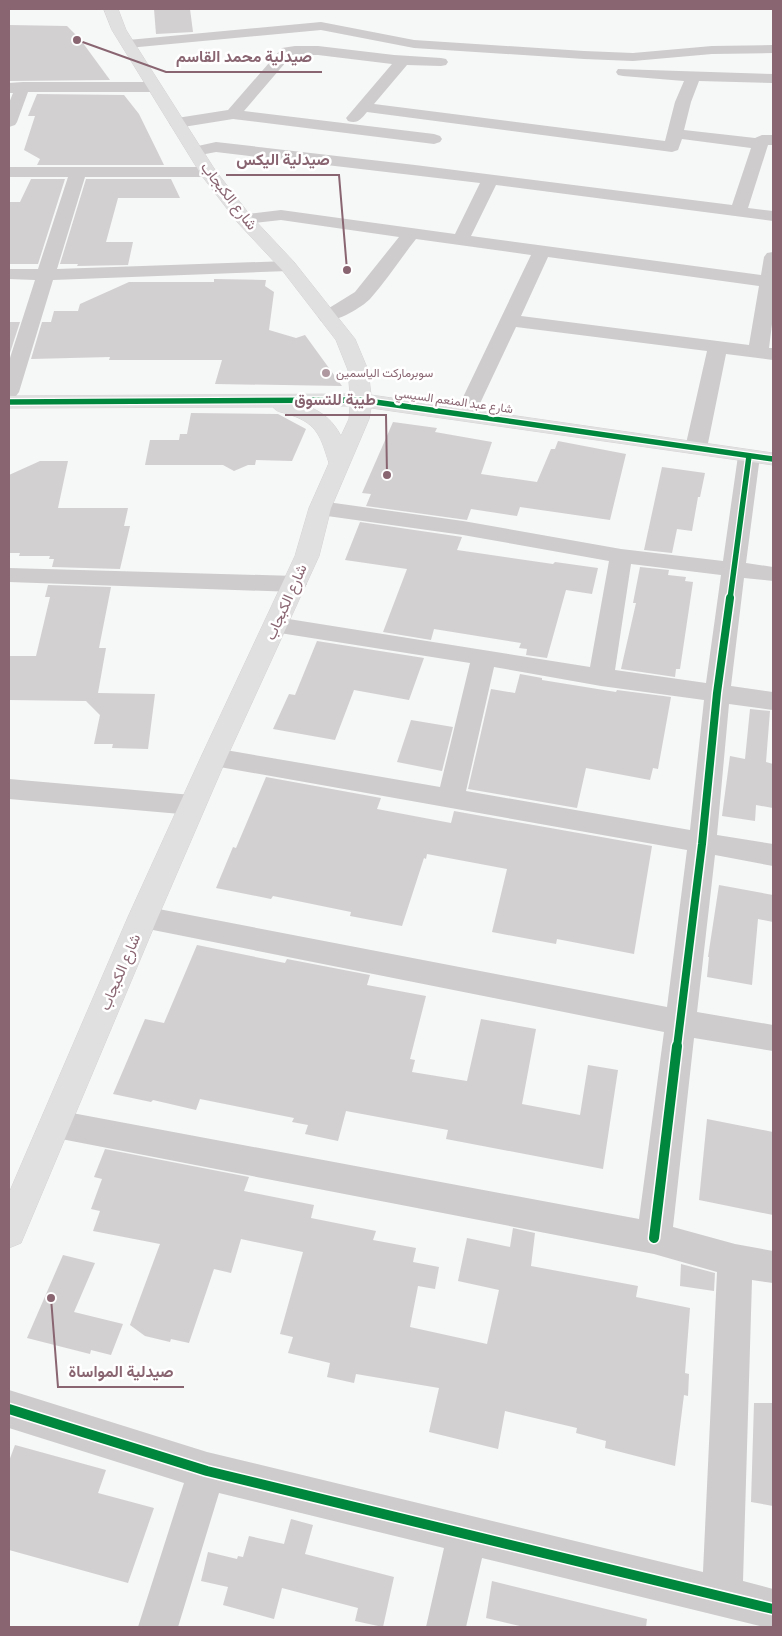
<svg xmlns="http://www.w3.org/2000/svg" width="782" height="1636" viewBox="0 0 782 1636" font-family="Signika,Vazirmatn,sans-serif">
<style>
.building{fill:#d3d0d2}
.lines{fill:none;stroke-linecap:round;stroke-linejoin:round}
.secondary-casing{stroke:#d5d3d3;stroke-width:1}
.street{fill:#cecccc;fill-rule:evenodd}
.secondary{fill:#e1e0e0;fill-rule:evenodd}
.cycleway-far2-casing{stroke:#fff;stroke-width:8}
.cycleway-far1-casing{stroke:#fff;stroke-width:11}
.cycleway-casing{stroke:#fff;stroke-width:13}
.cycleway-far2{stroke:#00873e;stroke-width:5.5}
.cycleway-far1{stroke:#00873e;stroke-width:8}
.cycleway{stroke:#00873e;stroke-width:10}
.poi-dot{fill:#af98a0;stroke:#fff;stroke-width:2}
.labels{text-anchor:middle;stroke-width:5;stroke-linejoin:round;paint-order:stroke}
.far-poi-label{font-size:12px;fill:#896571;stroke:#fff;text-anchor:start}
.far-street-label{font-size:12px;fill:#896571;stroke:#fff}
.street-label{font-size:15px;fill:#896571;stroke:#fff}
.leader{fill:none;stroke:#896571;stroke-width:2}
.callout-dot{fill:#896571;stroke:#fff;stroke-width:2}
.callout-label{font-size:16px;text-anchor:middle;font-weight:bold;fill:#896571;stroke:#fff;stroke-width:5;stroke-linejoin:round;paint-order:stroke}
</style>
<rect width="100%" height="100%" fill="#f6f7f7"/>
<g class="building">
<path d="M154 9H190L193 32 156 34Z"/>
<path d="M9 25 67 26 80 39 110 80 9 81Z"/>
<path d="M37 94 124 95 139 114 164 165H37L40 159 24 150 35 116H28Z"/>
<path d="M31 179H65L38 264H9V202H20Z"/>
<path d="M86 179H171L180 198H118L106 242H133L128 265 77 266 78 264H60Z"/>
<path d="M214 279 266 280 265 286 274 292 269 330 296 338 305 335 342 386 215 384 222 360H109L110 357 31 359 42 322H51L54 311H78L80 304 129 282H214Z"/>
<path d="M9 322H20L9 356Z"/>
<path d="M191 413 278 414 306 429 292 461 256 460 255 465H248L234 471 223 465H145L150 440H179L180 434H187Z"/>
<path d="M393 422 437 428 435 432 492 442 481 474 537 482 551 449H555L558 441 626 454 610 520 520 507 517 516 471 509 467 520 366 506 371 494 362 493Z"/>
<path d="M40 461H68L58 508H128L124 526H130L120 569 52 567 54 559H49L50 556H19L20 553H9V475Z"/>
<path d="M662 467 705 473 700 497H698L692 531 677 529 672 553 644 550Z"/>
<path d="M360 522 462 537 457 550 553 564 555 562 598 568 592 594 566 590 547 658 526 655 527 649 519 648 521 643 434 629 431 640 383 632 407 569 345 560Z"/>
<path d="M640 567 669 570 668 575 686 577 685 581 693 582 680 669H676L675 677 621 669 636 603H633Z"/>
<path d="M48 585 111 587 99 648H106L98 693 155 694 148 749 112 748 113 744H94L100 715 86 701 9 700V656H36L50 597H45Z"/>
<path d="M317 641 424 658 409 700 354 690 335 740 273 729 289 694 295 695Z"/>
<path d="M520 674 542 678V680L616 692 617 690 671 697 658 769 653 768 650 780 586 768 577 808 468 789 491 689 515 693Z"/>
<path d="M750 709 770 711 766 762 773 764V808L756 805 755 821 722 816 730 756 745 759Z"/>
<path d="M411 720 453 727 442 771 397 762Z"/>
<path d="M266 777 381 798 377 809 451 823 454 811 652 846 634 954 557 939 556 944 492 932 507 869 427 854 426 859 424 858 402 926 350 916 351 912 273 896 271 899 216 888 233 847 236 848Z"/>
<path d="M719 885 773 895V922L758 919 752 985 707 977 709 957H708Z"/>
<path d="M197 945 285 963 287 959 370 975 367 985 426 996 410 1059 415 1060 412 1072 467 1081 481 1019 536 1029 522 1104 580 1115 588 1065 618 1070 603 1169 446 1139 448 1130 346 1111 338 1141 305 1134 308 1125 292 1122 294 1118 200 1099 196 1110 153 1100 151 1102 113 1094 145 1019 164 1023Z"/>
<path d="M707 1119 773 1132V1215L699 1200Z"/>
<path d="M105 1149 249 1177 244 1191 314 1205 311 1218 376 1231 373 1240 416 1248 413 1262 439 1267 435 1289 418 1286 410 1327 487 1344 499 1290 458 1281 467 1238 510 1247 513 1228 535 1233 531 1266 638 1286 636 1297 690 1308 685 1373 689 1374 688 1396 684 1395 675 1466 605 1448 606 1441 576 1433 577 1428 505 1411 498 1449 429 1432 439 1388 356 1374 354 1383 327 1377 330 1363 288 1353 293 1337 280 1334 303 1252 241 1239 231 1273 214 1269 189 1343 171 1339 170 1342 145 1336 130 1325 160 1244 93 1231 100 1211 91 1209 102 1179 94 1177Z"/>
<path d="M63 1255 95 1263 74 1312 123 1324 111 1355 91 1350 90 1354 27 1338Z"/>
<path d="M681 1264 715 1273 714 1291 680 1286Z"/>
<path d="M754 1403H773V1506L751 1502Z"/>
<path d="M15 1445 106 1470 98 1493 154 1508 128 1583 9 1550V1461Z"/>
<path d="M291 1519 313 1525 305 1554 394 1577 383 1627 355 1621 358 1608 282 1588 274 1619 223 1605 228 1587 201 1581 208 1552 237 1559 238 1556 243 1557 249 1536 284 1544Z"/>
<path d="M492 1581 647 1619 646 1627H524L486 1618Z"/>
</g>
<g class="lines">
<defs>
<path id="secondary" d="M104 9H118L126 30 215 170 250 215 294 262 355 339 368 370 371 395 773 453V465L371 408 369 419 331 508 319 556 227 757 158 917 21 1243 9 1248V1193L128 917 201 757 295 556 309 508 329 463C321 438 318 424 291 415 284 412 277 413 273 407L9 408V396L350 394 348 370 336 340 282 270 238 223 202 176 112 30ZM307 406H350L349 419 341 436C333 421 323 412 307 406Z"/>
</defs>
<use href="#secondary" class="secondary-casing"/>
<g class="street">
<path d="M321 22 414 40 584 51 633 53 712 46 773 45V53L712 54 633 61 584 59 414 48 321 30 128 48 123 47 121 44 123 41 128 40Z"/>
<path d="M295 46H318L394 55 441 58 446 59 448 62 446 65 441 66 407 65 374 104 665 141 675 102 684 81 623 76 618 75 616 72 618 69 773 74V83L699 81 691 102 684 130 755 138 762 135H773V145H768L748 208 773 211V221L496 185 471 236 761 275 764 257 767 253 773 252V316L769 348H773V360L726 354 707 448 704 453 696 454 688 453 685 448 707 351 516 327 475 414 472 418 465 420 458 418 455 414 531 255 416 239C401 258 387 280 370 299 361 308 334 324 321 321L318 317 321 313 355 292 399 237 281 220 244 224 238 223 235 219 238 215 281 210 455 234 480 183 216 152 195 156 189 154 187 151 189 148 216 142 415 165 732 205 751 148 682 139 678 150 672 152 367 112C361 119 358 124 348 121L346 118 392 64 318 55H292L244 111 434 134 440 136 442 139 440 142 434 144 233 119 177 128 171 126 169 123 171 120 177 118 228 110 282 48ZM548 257 759 286 749 345 521 316Z"/>
<path d="M23 82H153L158 84 161 87 158 90 153 92H28L17 122 15 125 9 127V103L13 93H9V83Z"/>
<path d="M9 167H208L214 168 216 172 214 176 208 177H85L57 269 288 261 294 262 297 266 294 270 288 271 53 280 19 392 16 396 9 398V361L35 280 9 279V269H38L68 177H9Z"/>
<path d="M749 450 757 451 760 456 746 563 773 567V581L744 578 731 686 773 692V710L729 704 717 835 773 844V866L715 855 697 1012 773 1025V1051L694 1038 673 1227 735 1244 773 1251V1283L752 1280 743 1581 773 1589V1627H764L482 1558 466 1627H426L444 1548 219 1493 178 1627H138L184 1483 9 1428V1390L207 1452 703 1572 717 1272 654 1254 56 1138 44 1134 40 1124 44 1114 56 1110 639 1219 664 1032 143 928 133 925 128 917 133 909 143 906 667 1007 687 850 214 766 205 764 201 757 205 750 214 748 440 787 470 663 267 631 264 625 267 619 276 617 590 667 609 561 463 535 320 515 312 513 309 508 312 503 320 501 463 521 621 549 723 561 738 456 741 451ZM631 564 721 575 706 683 615 670ZM494 667 601 686 704 700 690 830 466 791Z"/>
<path d="M9 568 295 576 303 579 307 584 303 589 295 592 9 582Z"/>
<path d="M9 779 192 795 202 798 206 805 202 812 192 815 9 799Z"/>
</g>
<use href="#secondary" class="secondary"/>
<defs>
<g id="cycleway-far2">
<path d="M9 402 361 400 773 459"/>
<path d="M730 599 749 456"/>
</g>
<path id="cycleway-far1" d="M677 1047 702 844 717 693 730 598"/>
<g id="cycleway">
<path d="M654 1238 677 1046"/>
<path d="M9 1409 207 1471 773 1609"/>
</g>
</defs>
<use href="#cycleway-far2" class="cycleway-far2-casing"/>
<use href="#cycleway-far1" class="cycleway-far1-casing"/>
<use href="#cycleway" class="cycleway-casing"/>
<use href="#cycleway-far2" class="cycleway-far2"/>
<use href="#cycleway-far1" class="cycleway-far1"/>
<use href="#cycleway" class="cycleway"/>
</g>
<circle class="poi-dot" cx="326" cy="373" r="5"/>
<g class="labels">
<g class="far-poi-label">
<text x="336" y="377">سوبرماركت الياسمين</text>
</g>
<g class="far-street-label">
<text transform="translate(454 401) rotate(8)" y="4">شارع عبد المنعم السيسي</text>
</g>
<g class="street-label">
<text transform="translate(229 196) rotate(52)" y="5">شارع الكبجاب</text>
<text transform="translate(286 602) rotate(-66)" y="5">شارع الكبجاب</text>
<text transform="translate(120 972) rotate(-67)" y="5">شارع الكبجاب</text>
</g>
</g>
<path class="leader" d="M77 40L166 72H322M347 270L339 175H226M387 475L386 415H285M51 1298L58 1387H184"/>
<g class="callout-dot">
<circle cx="77" cy="40" r="5"/>
<circle cx="347" cy="270" r="5"/>
<circle cx="387" cy="475" r="5"/>
<circle cx="51" cy="1298" r="5"/>
</g>
<g class="callout-label">
<text x="244" y="62">صيدلية محمد القاسم</text>
<text x="283" y="165">صيدلية اليكس</text>
<text x="335" y="405">طيبة للتسوق</text>
<text x="121" y="1377">صيدلية المواساة</text>
</g>
<rect width="782" height="1636" fill="none" stroke="#896571" stroke-width="20"/>
</svg>
